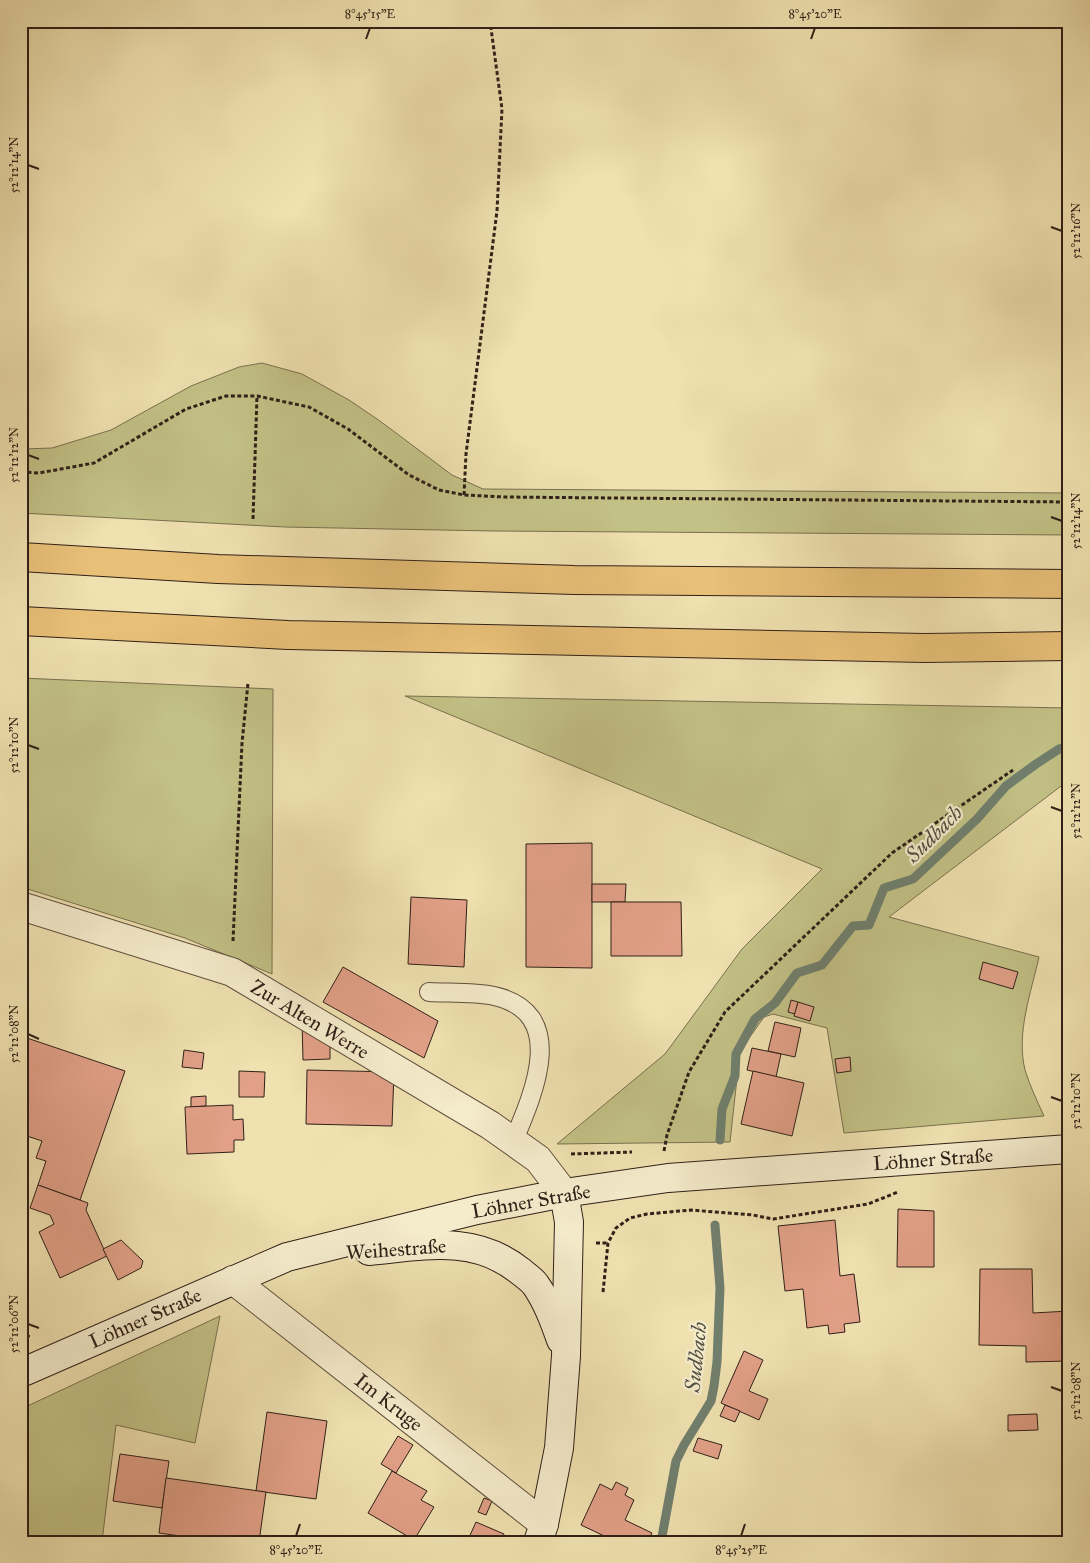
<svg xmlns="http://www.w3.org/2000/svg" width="1090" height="1563" viewBox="0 0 1090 1563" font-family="'IM FELL Great Primer',serif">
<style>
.green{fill:#c2c186;stroke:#79704f}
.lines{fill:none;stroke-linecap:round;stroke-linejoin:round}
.stream{stroke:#707f6d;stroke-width:9}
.building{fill:#e1a087;stroke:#302018}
.lane-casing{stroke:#60503e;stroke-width:20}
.street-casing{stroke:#60503e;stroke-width:30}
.secondary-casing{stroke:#302018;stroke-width:30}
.highway-casing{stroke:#302018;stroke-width:30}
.path{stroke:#302018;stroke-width:3;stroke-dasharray:4 2.5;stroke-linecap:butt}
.lane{stroke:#f5eccc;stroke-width:18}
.street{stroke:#f5eccc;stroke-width:28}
.secondary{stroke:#f5eccc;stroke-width:28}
.highway{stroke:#e8c078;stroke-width:28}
.ticks{fill:none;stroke:#302018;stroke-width:2}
.labels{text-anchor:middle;stroke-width:4.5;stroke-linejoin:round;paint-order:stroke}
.street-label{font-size:20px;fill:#302018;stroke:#f5eccc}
.water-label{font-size:21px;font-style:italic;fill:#504f43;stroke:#f5eccc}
.neatline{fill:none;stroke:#302018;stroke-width:2}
.ticks-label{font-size:12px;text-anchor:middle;fill:#302018}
</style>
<rect width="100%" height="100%" fill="#f0e1b0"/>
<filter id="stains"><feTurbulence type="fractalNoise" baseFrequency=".004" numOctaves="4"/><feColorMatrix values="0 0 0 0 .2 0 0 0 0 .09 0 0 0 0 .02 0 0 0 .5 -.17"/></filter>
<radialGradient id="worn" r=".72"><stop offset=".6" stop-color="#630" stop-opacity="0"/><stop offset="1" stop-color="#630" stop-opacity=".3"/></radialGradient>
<g class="green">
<path d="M262 363 302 374 349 400 380 421 452 475 483 489 1069 493V535L493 531 285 527 21 513V449L52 448 111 430 191 386 239 367Z"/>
<path d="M21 678 273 689 272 974 185 938 21 887Z"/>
<path d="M405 696 1069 708V780L889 917 1039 957C1031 993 1016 1033 1025 1070 1030 1086 1037 1101 1044 1116L844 1133 827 1028 773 1014 764 1017 740 1051 730 1142 557 1144 665 1054 742 949 822 869Z"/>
<path d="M220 1316 195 1443 116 1425 102 1542H21V1409Z"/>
</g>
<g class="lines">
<g class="stream">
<path d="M720 1140 722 1109 735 1076 736 1054 755 1019 775 1003 797 973 822 965 853 926 869 925 884 888 913 879 977 819 1006 786 1036 764 1059 749 1069 747"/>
<path d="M661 1542 676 1461 684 1445 711 1401 714 1386 717 1362 720 1288 715 1225"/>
</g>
</g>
<g class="building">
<path d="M592 843V968L526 967V844Z"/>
<path d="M592 884H626L625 902H592Z"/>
<path d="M411 897 467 900 464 967 408 964Z"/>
<path d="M611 902H681L682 956H611Z"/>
<path d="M983 962 1018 972 1013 989 979 979Z"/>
<path d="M343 967 438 1021 424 1058 323 1002Z"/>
<path d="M791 1000 798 1002 795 1014 788 1012Z"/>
<path d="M798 1002 814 1007 810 1021 794 1016Z"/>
<path d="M302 1020 330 1035V1059L303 1060Z"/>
<path d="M775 1022 801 1028 795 1057 768 1051Z"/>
<path d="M21 1036 125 1071 80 1200 38 1185 46 1161 36 1158 42 1141 21 1134Z"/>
<path d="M752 1048 781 1054 776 1077 747 1070Z"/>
<path d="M184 1050 204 1053 202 1069 182 1067Z"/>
<path d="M850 1057 851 1071 837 1073 835 1059Z"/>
<path d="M307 1070 394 1072 392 1126 306 1124Z"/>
<path d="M239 1071 265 1072 264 1097H239Z"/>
<path d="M753 1071 804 1083 792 1136 741 1124Z"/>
<path d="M206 1096V1106L191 1107V1097Z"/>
<path d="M233 1105V1120L243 1119 244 1140H234V1152L187 1154 185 1107Z"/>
<path d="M38 1185 88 1203 86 1210 107 1256 60 1278 39 1232 54 1224 50 1215 30 1208Z"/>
<path d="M898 1209 934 1211V1267H897Z"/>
<path d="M835 1220 840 1276 854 1274 860 1322 844 1324 845 1332 829 1334 828 1325 807 1328 803 1289 785 1291 778 1226Z"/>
<path d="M121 1240 143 1261 141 1268 118 1280 103 1249Z"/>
<path d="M980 1269H1032L1033 1313 1069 1311V1361L1026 1362V1346L979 1345Z"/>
<path d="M744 1351 763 1360 749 1391 768 1399 759 1420 721 1403Z"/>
<path d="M725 1405 740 1411 735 1422 720 1416Z"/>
<path d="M267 1412 327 1421 316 1499 256 1491Z"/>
<path d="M1037 1414 1038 1430 1008 1431V1415Z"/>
<path d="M398 1436 413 1445 396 1473 381 1464Z"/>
<path d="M698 1438 722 1445 718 1459 693 1451Z"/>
<path d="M120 1454 169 1461 162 1508 113 1501Z"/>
<path d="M392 1471 427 1491 421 1500 434 1507 414 1540 368 1513Z"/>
<path d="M166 1478 266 1492 259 1542H223L159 1533Z"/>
<path d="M616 1482 628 1488 625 1495 634 1500 625 1520 652 1533 647 1542H617L581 1525 600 1484 612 1490Z"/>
<path d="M484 1498 492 1501 486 1515 478 1512Z"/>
<path d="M476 1522 504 1534 501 1542H467Z"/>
</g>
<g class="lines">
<defs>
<path id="lane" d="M429 992C449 993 476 992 494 996 570 1013 533 1095 513 1142"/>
<g id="street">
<path d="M21 906 232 972 490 1125 538 1159 564 1193"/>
<path d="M233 1280 544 1524"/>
</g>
<g id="secondary">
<path d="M369 1251C423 1246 474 1234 520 1271 525 1275 531 1279 535 1284 547 1301 554 1320 561 1340"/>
<path d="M21 1373 287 1257 477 1210 564 1193 668 1178 1069 1149"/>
<path d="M538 1542 544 1524 559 1448 566 1356 569 1222 564 1193"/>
</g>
<g id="highway">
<path d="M21 557 218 569 574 580 1069 584"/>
<path d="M21 621 288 635 925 648 1069 646"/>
</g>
</defs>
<use href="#lane" class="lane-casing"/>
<use href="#street" class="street-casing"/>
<use href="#secondary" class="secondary-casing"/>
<use href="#highway" class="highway-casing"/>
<g class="path">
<path d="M21 472 39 473 94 463 186 409 226 396H257L309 407 348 429 409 475 439 490 464 495 504 497 1069 502"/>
<path d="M464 495 466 454 497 211 502 109 490 21"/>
<path d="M253 519 257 396"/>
<path d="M233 941 242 743 248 683"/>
<path d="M664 1151 667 1135 689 1072 725 1012 892 853 1013 770"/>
<path d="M571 1154 632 1152"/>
<path d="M596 1243H608"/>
<path d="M603 1292 608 1243 616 1228 630 1218 647 1214 691 1210 753 1215 773 1219 868 1204 898 1192"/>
<path d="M21 1331 31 1338"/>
</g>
<use href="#lane" class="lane"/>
<use href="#street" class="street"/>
<use href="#secondary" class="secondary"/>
<use href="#highway" class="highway"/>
</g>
<path class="ticks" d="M366 39 370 28M811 39 815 28M28 165 39 169M1051 227 1062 231M28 455 39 459M1051 517 1062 521M28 745 39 749M1051 807 1062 811M28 1034 39 1039M1051 1097 1062 1101M28 1324 39 1328M1051 1387 1062 1391M296 1536 300 1524M741 1536 745 1524"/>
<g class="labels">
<g class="street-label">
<text transform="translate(310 1019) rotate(31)" y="7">Zur Alten Werre</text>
<text transform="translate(933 1159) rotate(-4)" y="7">Löhner Straße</text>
<text transform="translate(531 1201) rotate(-10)" y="7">Löhner Straße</text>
<text transform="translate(396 1249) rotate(-4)" y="7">Weihestraße</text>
<text transform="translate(145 1318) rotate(-24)" y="7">Löhner Straße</text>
<text transform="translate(389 1402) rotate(38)" y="7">Im Kruge</text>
</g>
<g class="water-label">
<text transform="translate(934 834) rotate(-45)" y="7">Sudbach</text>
<text transform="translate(696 1357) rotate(-84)" y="7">Sudbach</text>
</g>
</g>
<rect width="1090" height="1563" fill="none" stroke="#f0e1b0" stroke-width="55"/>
<rect x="28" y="28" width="1034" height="1508" class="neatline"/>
<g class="ticks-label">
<text x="370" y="18">8°45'15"E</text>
<text x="815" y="18">8°45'20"E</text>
<text transform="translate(14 165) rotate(-90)" y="4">52°12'14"N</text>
<text transform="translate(1076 231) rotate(-90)" y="4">52°12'16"N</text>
<text transform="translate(14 455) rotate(-90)" y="4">52°12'12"N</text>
<text transform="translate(1076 521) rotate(-90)" y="4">52°12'14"N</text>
<text transform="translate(14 745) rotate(-90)" y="4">52°12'10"N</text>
<text transform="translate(1076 811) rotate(-90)" y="4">52°12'12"N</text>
<text transform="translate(14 1034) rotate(-90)" y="4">52°12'08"N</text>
<text transform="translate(1076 1101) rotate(-90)" y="4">52°12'10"N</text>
<text transform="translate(14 1324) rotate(-90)" y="4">52°12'06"N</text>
<text transform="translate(1076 1391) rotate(-90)" y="4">52°12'08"N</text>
<text x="296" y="1554">8°45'20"E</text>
<text x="741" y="1554">8°45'25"E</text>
</g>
<rect width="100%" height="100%" filter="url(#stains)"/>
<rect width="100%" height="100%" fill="url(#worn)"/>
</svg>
